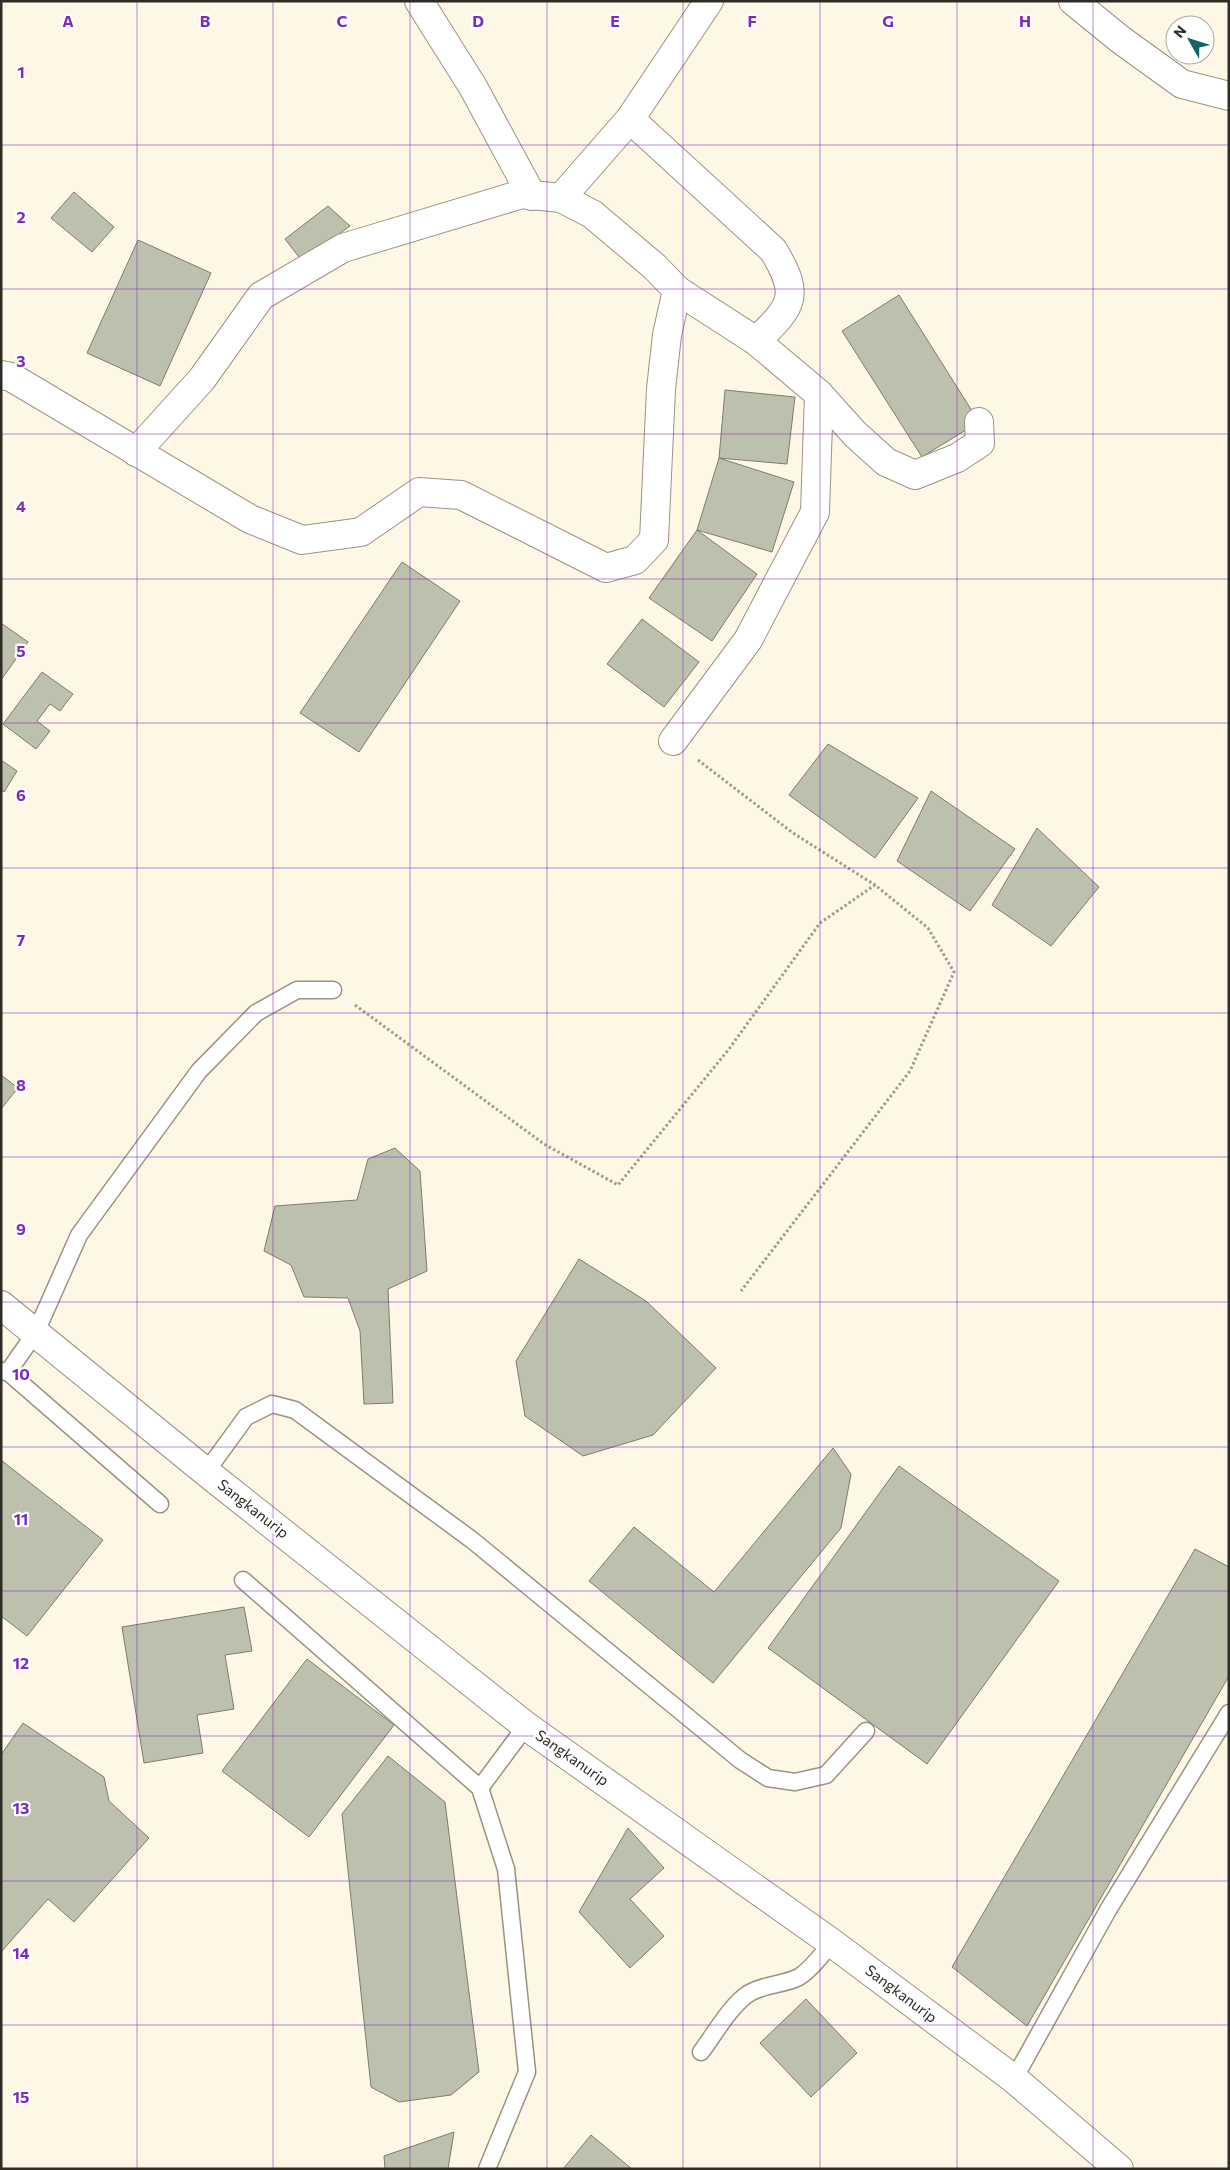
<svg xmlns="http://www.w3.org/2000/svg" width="1230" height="2170" viewBox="0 0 1230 2170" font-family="Commissioner,sans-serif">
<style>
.building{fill:#bec0ae;stroke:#7c7d6c}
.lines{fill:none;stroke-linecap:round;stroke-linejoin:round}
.service-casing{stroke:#9b9383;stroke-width:19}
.minor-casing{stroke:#9b9383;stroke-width:30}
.path{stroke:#a29c8f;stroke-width:3;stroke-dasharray:2.5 2.5;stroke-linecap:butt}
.service{stroke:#fff;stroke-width:16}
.minor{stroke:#fff;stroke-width:28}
.grid{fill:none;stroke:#7b2cbf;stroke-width:1;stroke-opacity:0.55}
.labels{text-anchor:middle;stroke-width:4.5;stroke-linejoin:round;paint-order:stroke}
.street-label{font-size:15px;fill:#2f2c25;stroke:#fff}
.grid-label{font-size:16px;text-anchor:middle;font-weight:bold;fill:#7b2cbf;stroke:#fff;stroke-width:4.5;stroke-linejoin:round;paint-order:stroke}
</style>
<rect width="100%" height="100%" fill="#fff7e5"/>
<g class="building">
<path d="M74 192 114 227 92 252 51 218Z"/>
<path d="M328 206 350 226 302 261 285 239Z"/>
<path d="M138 240 211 273 160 386 87 353Z"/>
<path d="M899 295 979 422 922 457 842 331Z"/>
<path d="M725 390 795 397 787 464 719 458Z"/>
<path d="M719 458 794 482 772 552 697 530Z"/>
<path d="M697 530 757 574 712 641 649 598Z"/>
<path d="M402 562 460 601 359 752 300 713Z"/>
<path d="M642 619 699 662 664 707 607 664Z"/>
<path d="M1 623 28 642 1 680Z"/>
<path d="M42 672 73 694 60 711 50 704 37 721 50 731 36 749 3 724Z"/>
<path d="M828 744 918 798 875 858 789 795Z"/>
<path d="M1 760 17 771 4 792 1 790Z"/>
<path d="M931 791 1015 849 970 911 897 861Z"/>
<path d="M1037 828 1099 887 1051 946 992 905Z"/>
<path d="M1 1075 18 1088 1 1109Z"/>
<path d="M395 1148 420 1171 427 1271 388 1289 393 1403 364 1404 360 1331 348 1298 304 1297 291 1265 264 1251 275 1206 357 1200 368 1159Z"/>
<path d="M579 1259 646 1301 716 1368 653 1435 583 1456 525 1416 516 1361Z"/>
<path d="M833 1448 851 1474 841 1528 713 1683 589 1581 634 1527 714 1592Z"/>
<path d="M1 1460 103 1540 27 1636 1 1616Z"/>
<path d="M899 1466 1059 1581 927 1764 768 1648Z"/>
<path d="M1195 1549 1229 1567V1676L1027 2026 952 1967Z"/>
<path d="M244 1607 252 1651 225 1655 234 1709 197 1715 203 1753 144 1763 122 1627Z"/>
<path d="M307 1659 394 1725 309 1837 222 1771Z"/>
<path d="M23 1723 104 1777 109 1801 149 1838 74 1922 48 1899 1 1952V1755Z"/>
<path d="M388 1756 445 1802 479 2072 451 2095 399 2102 371 2087 342 1814Z"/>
<path d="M628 1828 664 1868 630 1899 664 1936 630 1968 579 1912Z"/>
<path d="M806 1999 857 2053 811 2097 760 2043Z"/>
<path d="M454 2132 448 2169H385L384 2156Z"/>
<path d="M591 2135 632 2169H563Z"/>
</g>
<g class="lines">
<defs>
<g id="service">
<path d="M1 1371 8 1372 36 1332 79 1235 199 1071 256 1013 297 990H333"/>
<path d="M8 1372 160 1504"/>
<path d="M206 1472 246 1417 272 1404 295 1410 472 1540 740 1760 768 1778 795 1782 826 1775 866 1731"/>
<path d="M243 1580 480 1788 506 1869 527 2072 487 2169"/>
<path d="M480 1788 526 1726"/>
<path d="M701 2052C714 2035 730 2006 748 1994 763 1984 784 1985 799 1977 812 1969 822 1954 832 1943"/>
<path d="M1014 2079 1108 1910 1229 1713"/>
</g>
<g id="minor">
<path d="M419 1 473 87 532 196"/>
<path d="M1073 1 1121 40 1182 84 1229 96"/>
<path d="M630 119 773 250C801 296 793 306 756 341"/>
<path d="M561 198 630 119 709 1"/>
<path d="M1 375 11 377 250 519 302 540 361 532 419 492 461 495 606 568 635 560 654 540 661 389 667 335 677 290"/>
<path d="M136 452 202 379 261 296 343 248 522 194 561 198 592 214 655 267 677 290 756 341 819 394 855 434 886 462 915 475 957 458 980 443 979 422"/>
<path d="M673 741 748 640 815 512 819 394"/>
<path d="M1 1305 206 1472 526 1726 832 1943 1014 2079 1119 2169"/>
</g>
</defs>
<use href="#service" class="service-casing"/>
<use href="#minor" class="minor-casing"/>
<g class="path">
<path d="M698 760 793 833 875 885"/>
<path d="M355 1005 544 1144 618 1185 729 1049 820 923 875 885 928 928 954 972 910 1071 741 1291"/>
</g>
<use href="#service" class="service"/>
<use href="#minor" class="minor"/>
</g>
<path class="grid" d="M137 1V2169M273 1V2169M410 1V2169M547 1V2169M683 1V2169M820 1V2169M957 1V2169M1093 1V2169M1 145H1229M1 289H1229M1 434H1229M1 579H1229M1 723H1229M1 868H1229M1 1013H1229M1 1157H1229M1 1302H1229M1 1447H1229M1 1591H1229M1 1736H1229M1 1881H1229M1 2025H1229"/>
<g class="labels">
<g class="street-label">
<text transform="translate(253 1509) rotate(38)" y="5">Sangkanurip</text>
<text transform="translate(572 1758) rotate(35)" y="5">Sangkanurip</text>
<text transform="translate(901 1994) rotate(37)" y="5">Sangkanurip</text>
</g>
</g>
<g class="grid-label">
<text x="68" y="27">A</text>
<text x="205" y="27">B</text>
<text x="342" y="27">C</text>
<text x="478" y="27">D</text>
<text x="615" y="27">E</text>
<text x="752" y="27">F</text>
<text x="888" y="27">G</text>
<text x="1025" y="27">H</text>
<text x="21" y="78">1</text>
<text x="21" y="223">2</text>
<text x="21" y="367">3</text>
<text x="21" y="512">4</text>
<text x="21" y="657">5</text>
<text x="21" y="801">6</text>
<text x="21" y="946">7</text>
<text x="21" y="1091">8</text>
<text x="21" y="1235">9</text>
<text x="21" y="1380">10</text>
<text x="21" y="1525">11</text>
<text x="21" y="1669">12</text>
<text x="21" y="1814">13</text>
<text x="21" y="1959">14</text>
<text x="21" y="2103">15</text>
</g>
<rect width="1230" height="2170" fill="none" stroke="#2f2c25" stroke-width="5"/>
<g transform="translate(1190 40) rotate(309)"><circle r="24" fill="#ffffff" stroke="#acaba8"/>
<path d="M0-4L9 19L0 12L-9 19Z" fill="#146369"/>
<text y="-8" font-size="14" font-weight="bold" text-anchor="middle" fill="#2f2c25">N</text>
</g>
</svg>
